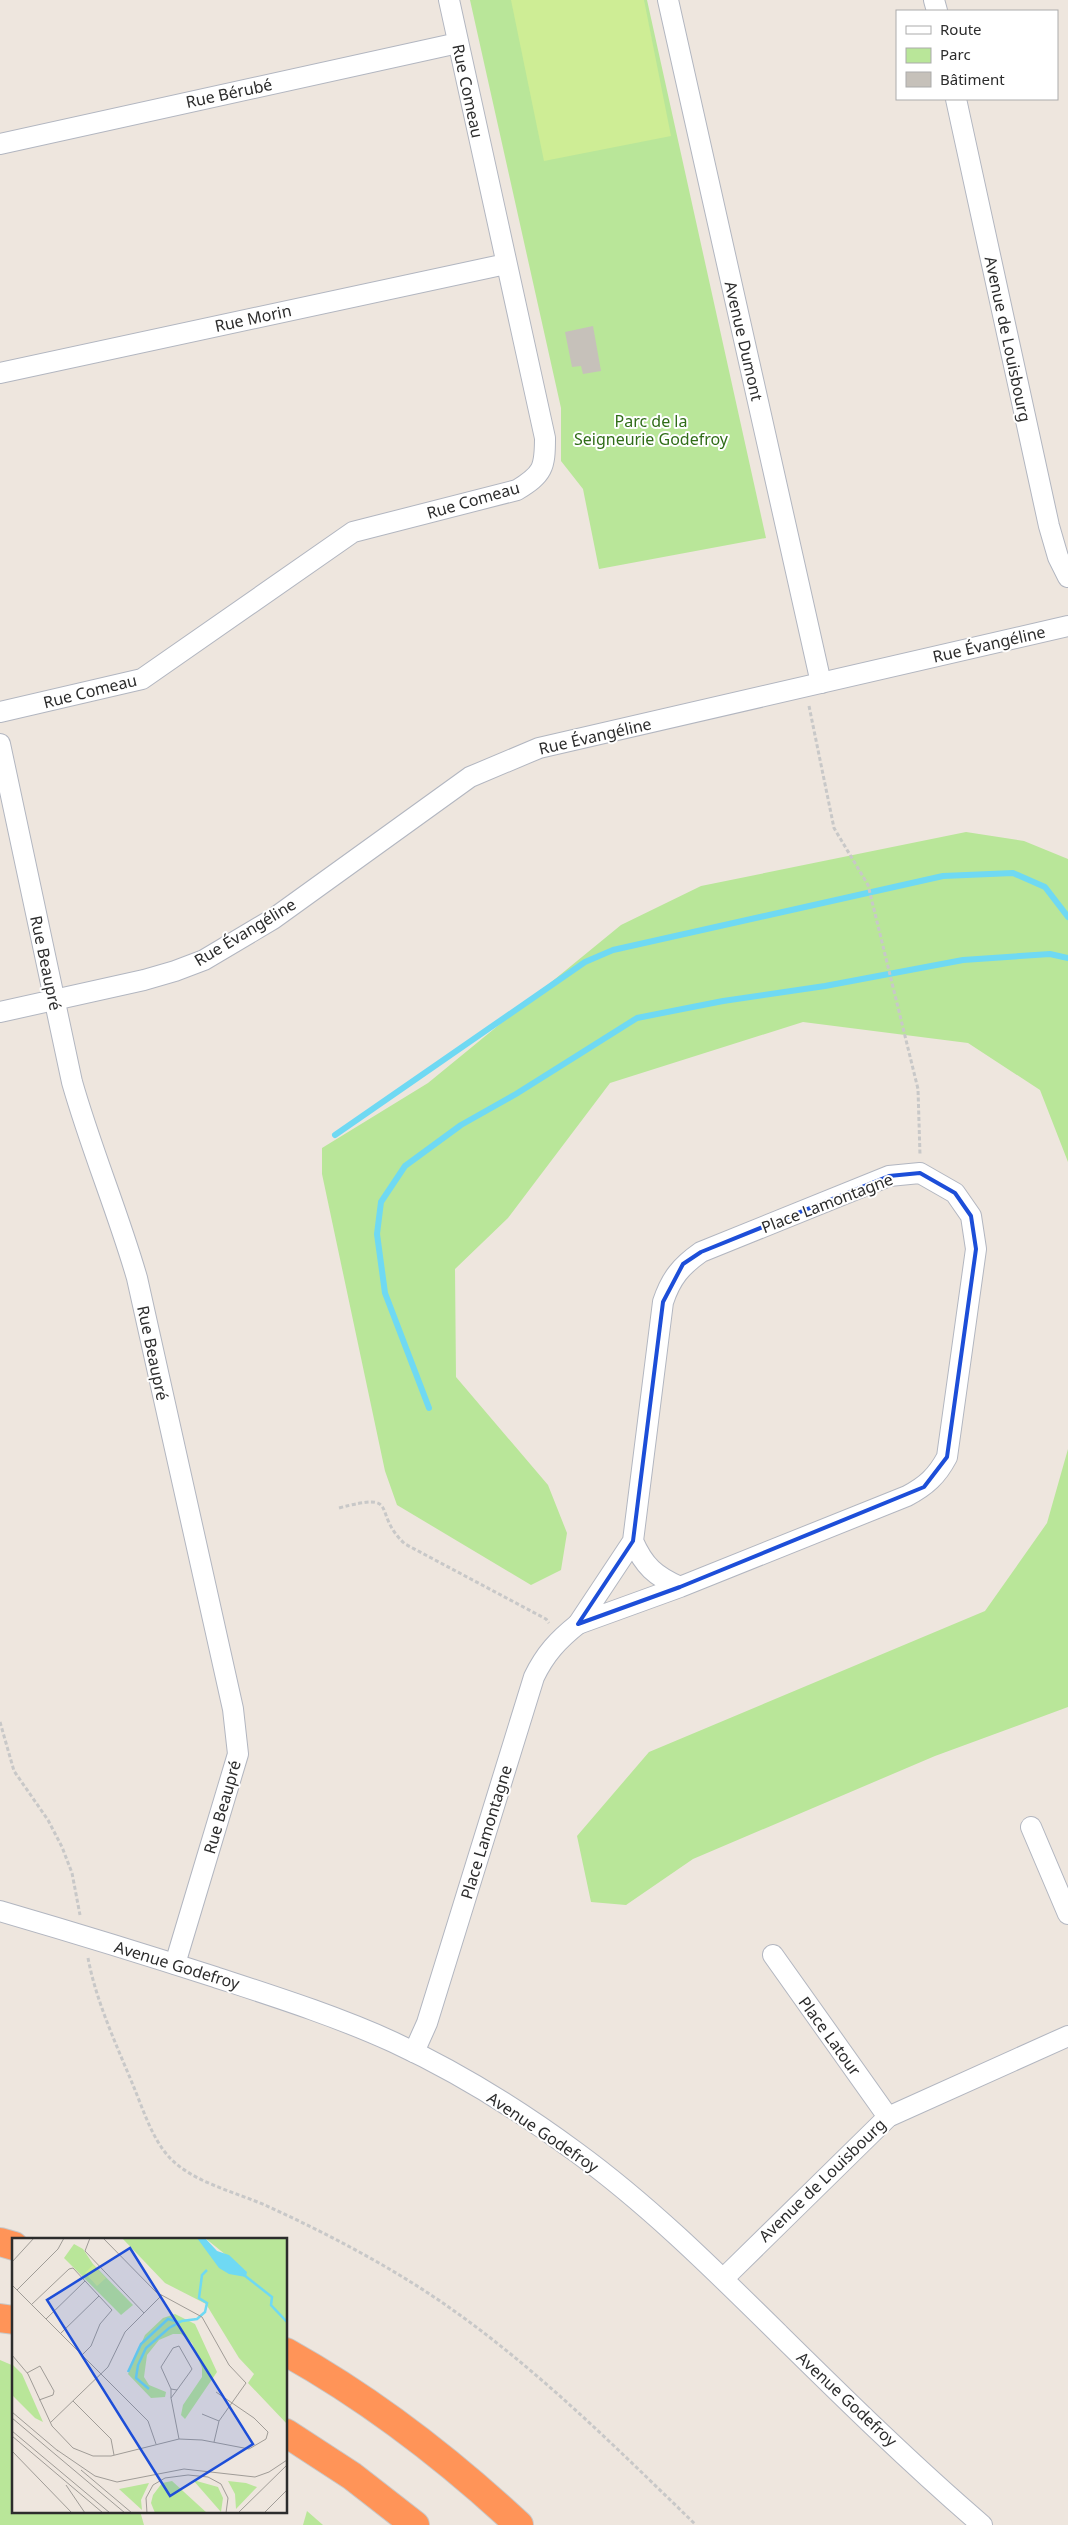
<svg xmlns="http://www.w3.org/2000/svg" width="1068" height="2525" viewBox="0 0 1068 2525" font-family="'Noto Sans',sans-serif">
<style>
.green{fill:#b9e699}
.pitch{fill:#ceed95}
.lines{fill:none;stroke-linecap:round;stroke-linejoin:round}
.stream{stroke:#6fd9f3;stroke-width:6}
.building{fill:#c6c1ba}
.minor-casing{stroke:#b2b6c0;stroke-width:22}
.highway-casing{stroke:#c8c8c8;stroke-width:30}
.path{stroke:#c8c8c8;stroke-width:3;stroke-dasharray:4 2.5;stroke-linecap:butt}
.minor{stroke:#fff;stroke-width:20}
.highway{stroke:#ff9458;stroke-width:28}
.marked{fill:none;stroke:#1d4ed8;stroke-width:4;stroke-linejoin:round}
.labels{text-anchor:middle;stroke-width:4;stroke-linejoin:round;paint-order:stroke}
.street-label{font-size:16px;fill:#2c2c2c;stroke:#fff}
.park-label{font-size:16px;fill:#306d18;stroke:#fff}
.inset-river{fill:none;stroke:#6fd9f3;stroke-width:2.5}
.inset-road{fill:none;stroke:#a09c97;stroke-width:1}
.view{fill:#1d4ed8;fill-opacity:0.15;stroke:#1d4ed8;stroke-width:2.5}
.inset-edge{fill:none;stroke:#2c2c2c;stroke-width:2.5}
</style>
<rect width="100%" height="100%" fill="#eee6de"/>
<g class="green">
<path d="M470 0H647L766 538 599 569 583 489 561 461V408Z"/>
<path d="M966 832 1024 841 1068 859V1162L1040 1090 968 1043 803 1022 610 1083 508 1218 455 1269 456 1377 548 1485 567 1533 561 1570 531 1585 397 1505 385 1471 322 1174V1148L428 1083 621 925 701 886Z"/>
<path d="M1068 1449V1707L935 1756 693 1859 626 1905 591 1902 577 1836 649 1752 985 1611 1047 1523Z"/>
<path d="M0 2360 14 2366V2511H140L144 2525H0Z"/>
<path d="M307 2511 323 2525H303Z"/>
</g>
<path class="pitch" d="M511 0H644L671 136 544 161Z"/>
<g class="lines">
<g class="stream">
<path d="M335 1135 585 962 613 950 943 876 1013 873 1045 887 1068 917"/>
<path d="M429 1408 385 1293 377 1234 381 1202 405 1166 461 1125 516 1094 637 1018 723 1001 825 986 963 960 1050 954 1068 958"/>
</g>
</g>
<path class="building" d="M593 326 601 371 583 374 581 366 572 367 565 332Z"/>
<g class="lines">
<defs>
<g id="minor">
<path d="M668 0 821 683"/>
<path d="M934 0 937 11"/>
<path d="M956 99 1049 526 1058 557 1068 577"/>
<path d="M0 144 458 43"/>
<path d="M0 373 506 264"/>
<path d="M0 712 142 679 353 532 517 490C543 474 545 468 545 438L449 0"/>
<path d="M0 744 72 1082C91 1149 118 1212 137 1278L233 1709 238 1754 175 1964"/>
<path d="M0 1012 144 980 175 971 204 960 273 919 470 777 539 748 1068 626"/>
<path d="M633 1541 578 1624 680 1587 907 1496C926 1486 937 1476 947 1457L976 1249 971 1216 955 1193 920 1173 889 1176 701 1252C681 1266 671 1278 663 1302L633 1541C644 1566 655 1576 680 1587"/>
<path d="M1031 1827 1068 1914"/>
<path d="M0 1911C72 1932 144 1954 215 1977 276 1997 336 2016 393 2042 458 2072 519 2110 576 2152 650 2206 714 2270 779 2334 845 2399 912 2465 982 2525"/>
<path d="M773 1955 888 2117"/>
<path d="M414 2052 427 2023 534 1677C545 1654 558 1640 578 1624"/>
<path d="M724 2278 888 2117 1068 2036"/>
</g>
<g id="highway">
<path d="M0 2242 14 2246"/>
<path d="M0 2318 14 2320"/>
<path d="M286 2352C372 2400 447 2458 519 2525"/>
<path d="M286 2433 352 2476 415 2525"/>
</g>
</defs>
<use href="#minor" class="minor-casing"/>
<use href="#highway" class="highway-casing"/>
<g class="path">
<path d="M809 706 834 828 868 885 918 1089 920 1155"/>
<path d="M339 1508C403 1491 370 1512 405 1544L546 1619 549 1623"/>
<path d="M0 1722 14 1771 48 1820 62 1847 72 1873 80 1915"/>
<path d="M88 1958C96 2001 116 2044 133 2085 143 2109 152 2139 170 2158 194 2183 236 2192 267 2206 313 2227 358 2250 401 2276 512 2343 604 2436 696 2525"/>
</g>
<use href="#minor" class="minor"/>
<use href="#highway" class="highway"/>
</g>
<path class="marked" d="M920 1173 955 1193 971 1216 976 1249 947 1457 924 1487 680 1587 578 1624 633 1541 663 1302 683 1264 701 1252 889 1176Z"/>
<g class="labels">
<g class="street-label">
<text transform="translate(468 91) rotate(78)" y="6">Rue Comeau</text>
<text transform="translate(229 93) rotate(-12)" y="6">Rue Bérubé</text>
<text transform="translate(253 318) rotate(-12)" y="6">Rue Morin</text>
<text transform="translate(1008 339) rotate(78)" y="6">Avenue de Louisbourg</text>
<text transform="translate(744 341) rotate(77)" y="6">Avenue Dumont</text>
<text transform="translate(473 500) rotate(-16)" y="6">Rue Comeau</text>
<text transform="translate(989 644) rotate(-13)" y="6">Rue Évangéline</text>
<text transform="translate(90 691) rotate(-14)" y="6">Rue Comeau</text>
<text transform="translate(595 736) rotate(-13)" y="6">Rue Évangéline</text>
<text transform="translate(245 932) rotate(-31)" y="6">Rue Évangéline</text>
<text transform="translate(46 963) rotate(78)" y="6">Rue Beaupré</text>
<text transform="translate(827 1203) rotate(-21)" y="6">Place Lamontagne</text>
<text transform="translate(153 1353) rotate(78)" y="6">Rue Beaupré</text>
<text transform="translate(222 1807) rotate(-74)" y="6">Rue Beaupré</text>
<text transform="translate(486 1832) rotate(-73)" y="6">Place Lamontagne</text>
<text transform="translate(177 1965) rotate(17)" y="6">Avenue Godefroy</text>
<text transform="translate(830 2036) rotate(54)" y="6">Place Latour</text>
<text transform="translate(543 2132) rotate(34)" y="6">Avenue Godefroy</text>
<text transform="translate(822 2180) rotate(-44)" y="6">Avenue de Louisbourg</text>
<text transform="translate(847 2399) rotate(43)" y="6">Avenue Godefroy</text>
</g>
<g class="park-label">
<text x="651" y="427">Parc de la<tspan x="651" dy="18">Seigneurie Godefroy</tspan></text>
</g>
</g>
<g transform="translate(12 2238)">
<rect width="275" height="275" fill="#eee6de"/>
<path d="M110 0H188V2L235 34 193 0H275V186L236 145 242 136 227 120 194 66 153 45ZM62 6 71 11 81 26 121 67 109 77 52 20ZM163 76 183 86 205 134 173 181 169 177 171 167 190 139V130L180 105 169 96H161L147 102 135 117 132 139 137 147 154 154 153 159 139 160 116 136 133 97 151 80ZM0 126 10 136 31 184 23 180 0 157ZM181 242 206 249 211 260 209 274ZM160 243 195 275H143L139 265 141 257 150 245ZM216 243 234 245 245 249 224 271 223 256ZM137 245 129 262 130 272 107 251Z" fill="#b9e699"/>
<path d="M81 27 94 40 85 48 73 35Z" fill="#ceed95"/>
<path d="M185 0H193L205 13 217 17 235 34 234 39 217 36 207 30Z" fill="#6fd9f3"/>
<path class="inset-river" d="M232 37 260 59 259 67 275 84M116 134 129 106 156 81 167 84M137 151 124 140 126 127 134 110 157 90 170 83 185 81 193 74 195 65 187 60 190 37 195 32"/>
<path class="inset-road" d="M78 0 73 13 132 75M91 0 144 54 190 79 217 127 234 145 207 183 202 204M0 24 22 0M0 47 136 183 144 206M5 52 46 11 52 0M19 67 57 31 61 30 100 72 88 86 79 108 69 118M34 81 73 43M48 96 87 58M0 117 16 136 40 188 61 210 81 218H99L167 201 190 202 237 211 254 201 256 194 242 180 204 154M15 135 28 128 42 153 41 157 27 162M159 151V160L165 152 178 134 180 131 167 108 161 110 149 129 159 151 165 152M159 160 167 201M61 163 99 201 102 217M0 174 46 213M190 176 207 183M0 180 113 275M38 185 96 129 113 94 150 57M0 193 98 275M0 198 91 275M45 212 83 238 105 244 172 231 243 239 257 234 275 222M0 213 60 275M69 232 120 275M54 247 73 275M135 275 134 260 141 247 153 240 176 237 196 239 209 246 216 260 214 275M226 275 275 227M252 275 275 252"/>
<path class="view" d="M118 10 241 206 158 258 35 62Z"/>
<rect width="275" height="275" class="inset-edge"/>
</g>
<rect x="896" y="10" width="162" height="90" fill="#ffffff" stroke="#ababab"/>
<rect x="906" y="26" width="25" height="8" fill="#ffffff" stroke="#ababab"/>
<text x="940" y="35" font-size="15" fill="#2c2c2c">Route</text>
<rect x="906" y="48" width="25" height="15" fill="#b9e699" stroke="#ababab"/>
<text x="940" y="60" font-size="15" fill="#2c2c2c">Parc</text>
<rect x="906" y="72" width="25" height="15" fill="#c6c1ba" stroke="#ababab"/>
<text x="940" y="85" font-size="15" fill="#2c2c2c">Bâtiment</text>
</svg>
